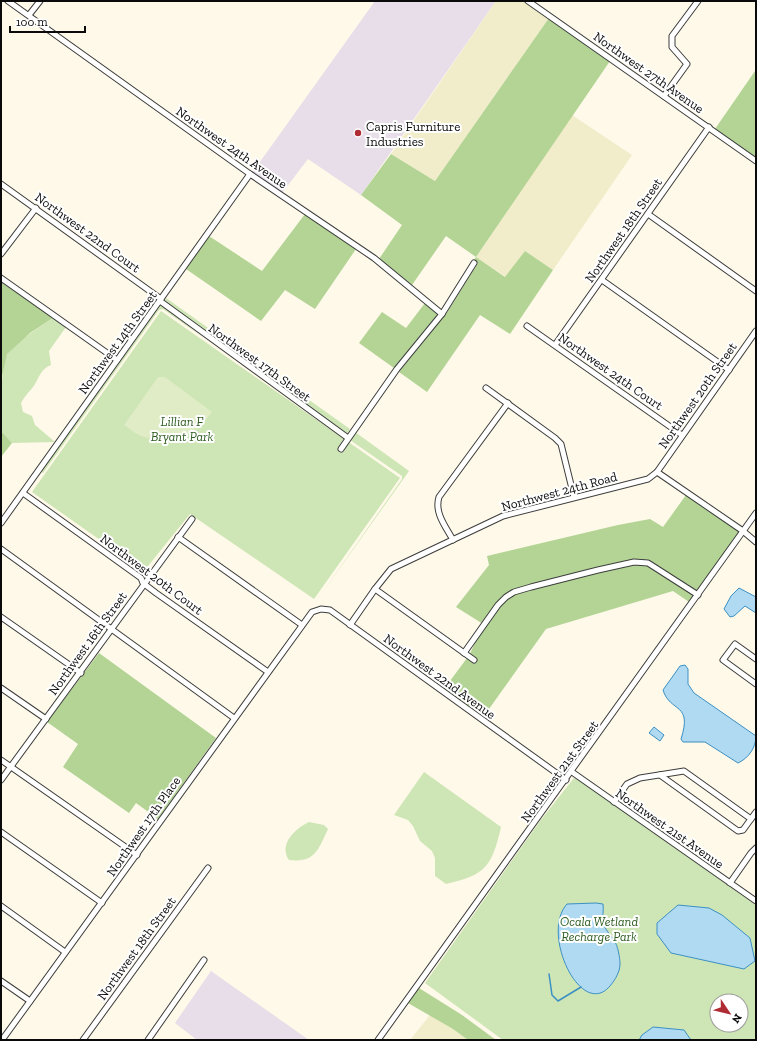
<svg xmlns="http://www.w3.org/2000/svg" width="757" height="1041" viewBox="0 0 757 1041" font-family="'Zilla Slab',serif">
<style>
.industrial{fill:#e7dee9}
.farmland{fill:#f1edca}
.green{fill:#cee5b5;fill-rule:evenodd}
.forest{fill:#b3d495}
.pitch{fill:#e0ecc6}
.water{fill:#b0daf1;stroke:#3c90c4}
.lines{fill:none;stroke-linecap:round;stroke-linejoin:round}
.stream{stroke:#3c90c4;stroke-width:1.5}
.minor-casing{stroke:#3d3d3d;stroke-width:7}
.minor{stroke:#fff;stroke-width:5}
.poi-dot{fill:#b02c35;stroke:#fff;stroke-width:1.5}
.labels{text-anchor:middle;stroke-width:4;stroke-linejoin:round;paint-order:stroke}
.street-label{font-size:13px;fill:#0a0a0a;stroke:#fff}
.poi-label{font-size:13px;fill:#0a0a0a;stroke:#fff;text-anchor:start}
.park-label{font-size:13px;font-style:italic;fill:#2d5c20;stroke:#fff}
</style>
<rect width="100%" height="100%" fill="#fef9e8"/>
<g class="industrial">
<path d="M375 1H496L361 195 308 159 282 193 252 173Z"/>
<path d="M211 971 309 1040H197L175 1023Z"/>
</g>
<g class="farmland">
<path d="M496 1H524L549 18 435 181 391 154Z"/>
<path d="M572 115 632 155 553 270 525 251 506 277 476 257Z"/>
<path d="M430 1015 453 1029 468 1040H410Z"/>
</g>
<g class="green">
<path d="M166 298 350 429 347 435 164 301Z"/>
<path d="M161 305 204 338 163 309 159 310 43 473 41 472Z"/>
<path d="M161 311 400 478 314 599 190 514 144 571 32 492Z"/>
<path d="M53 318 66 327 49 351 51 365C40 369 39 379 33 387 28 393 24 397 21 403L23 412 32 416 35 425 55 442 12 443 1 431C1 411 0 372 7 354 13 343 42 326 53 318Z"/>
<path d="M355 432 409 471 318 599 402 479V476L350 440Z"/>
<path d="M424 772 501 827C492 866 486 875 446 884L435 876V858L432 851 420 841 413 826 408 820 394 815Z"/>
<path d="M574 778 580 779 756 905V1040H503L425 983 540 821ZM717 1001H741V1025H717Z"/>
<path d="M309 822 324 825 328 829C318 850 315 863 289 860 278 844 296 828 309 822Z"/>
</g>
<g class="forest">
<path d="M549 18 610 61 476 257 505 277 525 251 553 270 510 334 480 315 427 392 399 372 446 314 478 263 474 260 476 257 446 236 412 285 379 259 402 225 361 195 391 154 435 181Z"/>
<path d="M755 71 756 72V158L715 129Z"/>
<path d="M305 214 356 249 315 309 285 290 261 321 186 269 209 236 262 271Z"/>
<path d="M1 282 53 318 30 333 7 354 1 381Z"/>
<path d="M425 303 438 314 394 368 359 343 382 312 406 328Z"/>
<path d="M1 431 12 443 1 457Z"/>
<path d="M686 495 740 531 689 602 673 591 546 629 484 716 444 689 470 654 483 624 456 607 489 565 487 556 618 525 650 519 663 527Z"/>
<path d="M99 653 216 738 158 819 136 803 129 813 63 767 78 744 47 722Z"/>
<path d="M419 988 462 1015 496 1040H468L453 1029 408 1003Z"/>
</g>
<path class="pitch" d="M158 377H165L212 412C196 435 166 447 139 435 134 433 129 428 124 425Z"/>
<g class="water">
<path d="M739 588 756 597V613L745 606 734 616 730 617 724 609 731 596Z"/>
<path d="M685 665 688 669V684L694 693 756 736C756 747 749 758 738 763L705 742H683L681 739C693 702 670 713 663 690L680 666Z"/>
<path d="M654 727 664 735 660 741 649 733Z"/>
<path d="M596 903 603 904C604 910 602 917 603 922 604 928 611 936 614 940 618 946 620 958 620 964 620 972 615 980 610 986 581 1020 540 933 567 904Z"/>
<path d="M678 905 709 908 722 915 750 938 755 961 744 969 671 953 657 934V923Z"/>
<path d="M653 1027 684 1030 691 1040H639L642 1035Z"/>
</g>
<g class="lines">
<path class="stream" d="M549 974 552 995 558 1001 581 987"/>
<defs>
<g id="minor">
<path d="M8 1 250 174 374 258 442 314"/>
<path d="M528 1 756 161"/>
<path d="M29 15 40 1"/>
<path d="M664 96 687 64 672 47V36L698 1"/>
<path d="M1 184 161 299"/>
<path d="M648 214 756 291"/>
<path d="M1 254 36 208"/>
<path d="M1 278 117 360"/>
<path d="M602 280 729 370"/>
<path d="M160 301 348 438"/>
<path d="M527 326 682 435"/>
<path d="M555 345 709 127"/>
<path d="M486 388 555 438 561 444 574 497"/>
<path d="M341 449 397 369 442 314 474 263"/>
<path d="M657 472 756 331"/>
<path d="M23 493 141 578 143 583 156 593 268 672"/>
<path d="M1 523 250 174"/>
<path d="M178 537 302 625"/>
<path d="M453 540C446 527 434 513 439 497L508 403"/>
<path d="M1 549 234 718"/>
<path d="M375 589 474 660"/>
<path d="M1 617 81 673"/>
<path d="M350 625 375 589 391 569 503 516 648 479 657 472 743 531 756 542"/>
<path d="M464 653 498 605 506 597 514 592 531 587 598 570 634 562 648 563 698 595"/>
<path d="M756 659 735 644 723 660 756 684"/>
<path d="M1 688 46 719"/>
<path d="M1 760 137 855"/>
<path d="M572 772 756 901"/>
<path d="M660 775 738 831 743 830 756 812"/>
<path d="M1 780 192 519"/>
<path d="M614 802 627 784 640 778 684 771 751 819"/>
<path d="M1 832 102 903"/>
<path d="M730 883 751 853 756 848"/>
<path d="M1 906 65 952"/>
<path d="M1 981 30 1001"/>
<path d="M2 1040 312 612 321 609 330 610 566 780"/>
<path d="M83 1040 208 868"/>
<path d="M148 1040 204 960"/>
<path d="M378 1040 756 513"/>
</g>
</defs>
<use href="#minor" class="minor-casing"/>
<use href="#minor" class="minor"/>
</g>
<circle class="poi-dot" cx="358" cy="133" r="4"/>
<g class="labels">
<g class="street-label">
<text transform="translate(649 72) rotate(35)" y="5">Northwest 27th Avenue</text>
<text transform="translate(232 147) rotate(35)" y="5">Northwest 24th Avenue</text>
<text transform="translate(623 230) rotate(-55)" y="5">Northwest 18th Street</text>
<text transform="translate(88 232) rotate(36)" y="5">Northwest 22nd Court</text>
<text transform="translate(117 342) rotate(-54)" y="5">Northwest 14th Street</text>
<text transform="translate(260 362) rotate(36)" y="5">Northwest 17th Street</text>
<text transform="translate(611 371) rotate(35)" y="5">Northwest 24th Court</text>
<text transform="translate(697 395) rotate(-55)" y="5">Northwest 20th Street</text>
<text transform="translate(559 491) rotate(-15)" y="5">Northwest 24th Road</text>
<text transform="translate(152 574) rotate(37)" y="5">Northwest 20th Court</text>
<text transform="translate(87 643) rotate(-54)" y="5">Northwest 16th Street</text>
<text transform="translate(440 676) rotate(36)" y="5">Northwest 22nd Avenue</text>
<text transform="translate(559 771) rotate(-54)" y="5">Northwest 21st Street</text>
<text transform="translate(143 826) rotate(-55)" y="5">Northwest 17th Place</text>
<text transform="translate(670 828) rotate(35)" y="5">Northwest 21st Avenue</text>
<text transform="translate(136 948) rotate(-54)" y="5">Northwest 18th Street</text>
</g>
<g class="poi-label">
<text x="366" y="131">Capris Furniture<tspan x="366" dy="15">Industries</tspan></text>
</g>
<g class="park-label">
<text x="182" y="426">Lillian F<tspan x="182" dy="15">Bryant Park</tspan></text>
<text x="599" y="926">Ocala Wetland<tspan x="599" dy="15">Recharge Park</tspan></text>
</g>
</g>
<rect width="757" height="1041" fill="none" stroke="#0a0a0a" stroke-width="4"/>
<g transform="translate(729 1013) rotate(125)"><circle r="19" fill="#ffffff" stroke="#9d9d9d"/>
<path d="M0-3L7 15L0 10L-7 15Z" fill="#b02c35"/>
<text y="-6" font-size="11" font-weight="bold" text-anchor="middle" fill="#0a0a0a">N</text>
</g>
<path d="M10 26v6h75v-6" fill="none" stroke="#0a0a0a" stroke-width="2"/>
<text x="16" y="26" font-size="12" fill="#0a0a0a" stroke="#ffffff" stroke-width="3" paint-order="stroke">100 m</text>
</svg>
